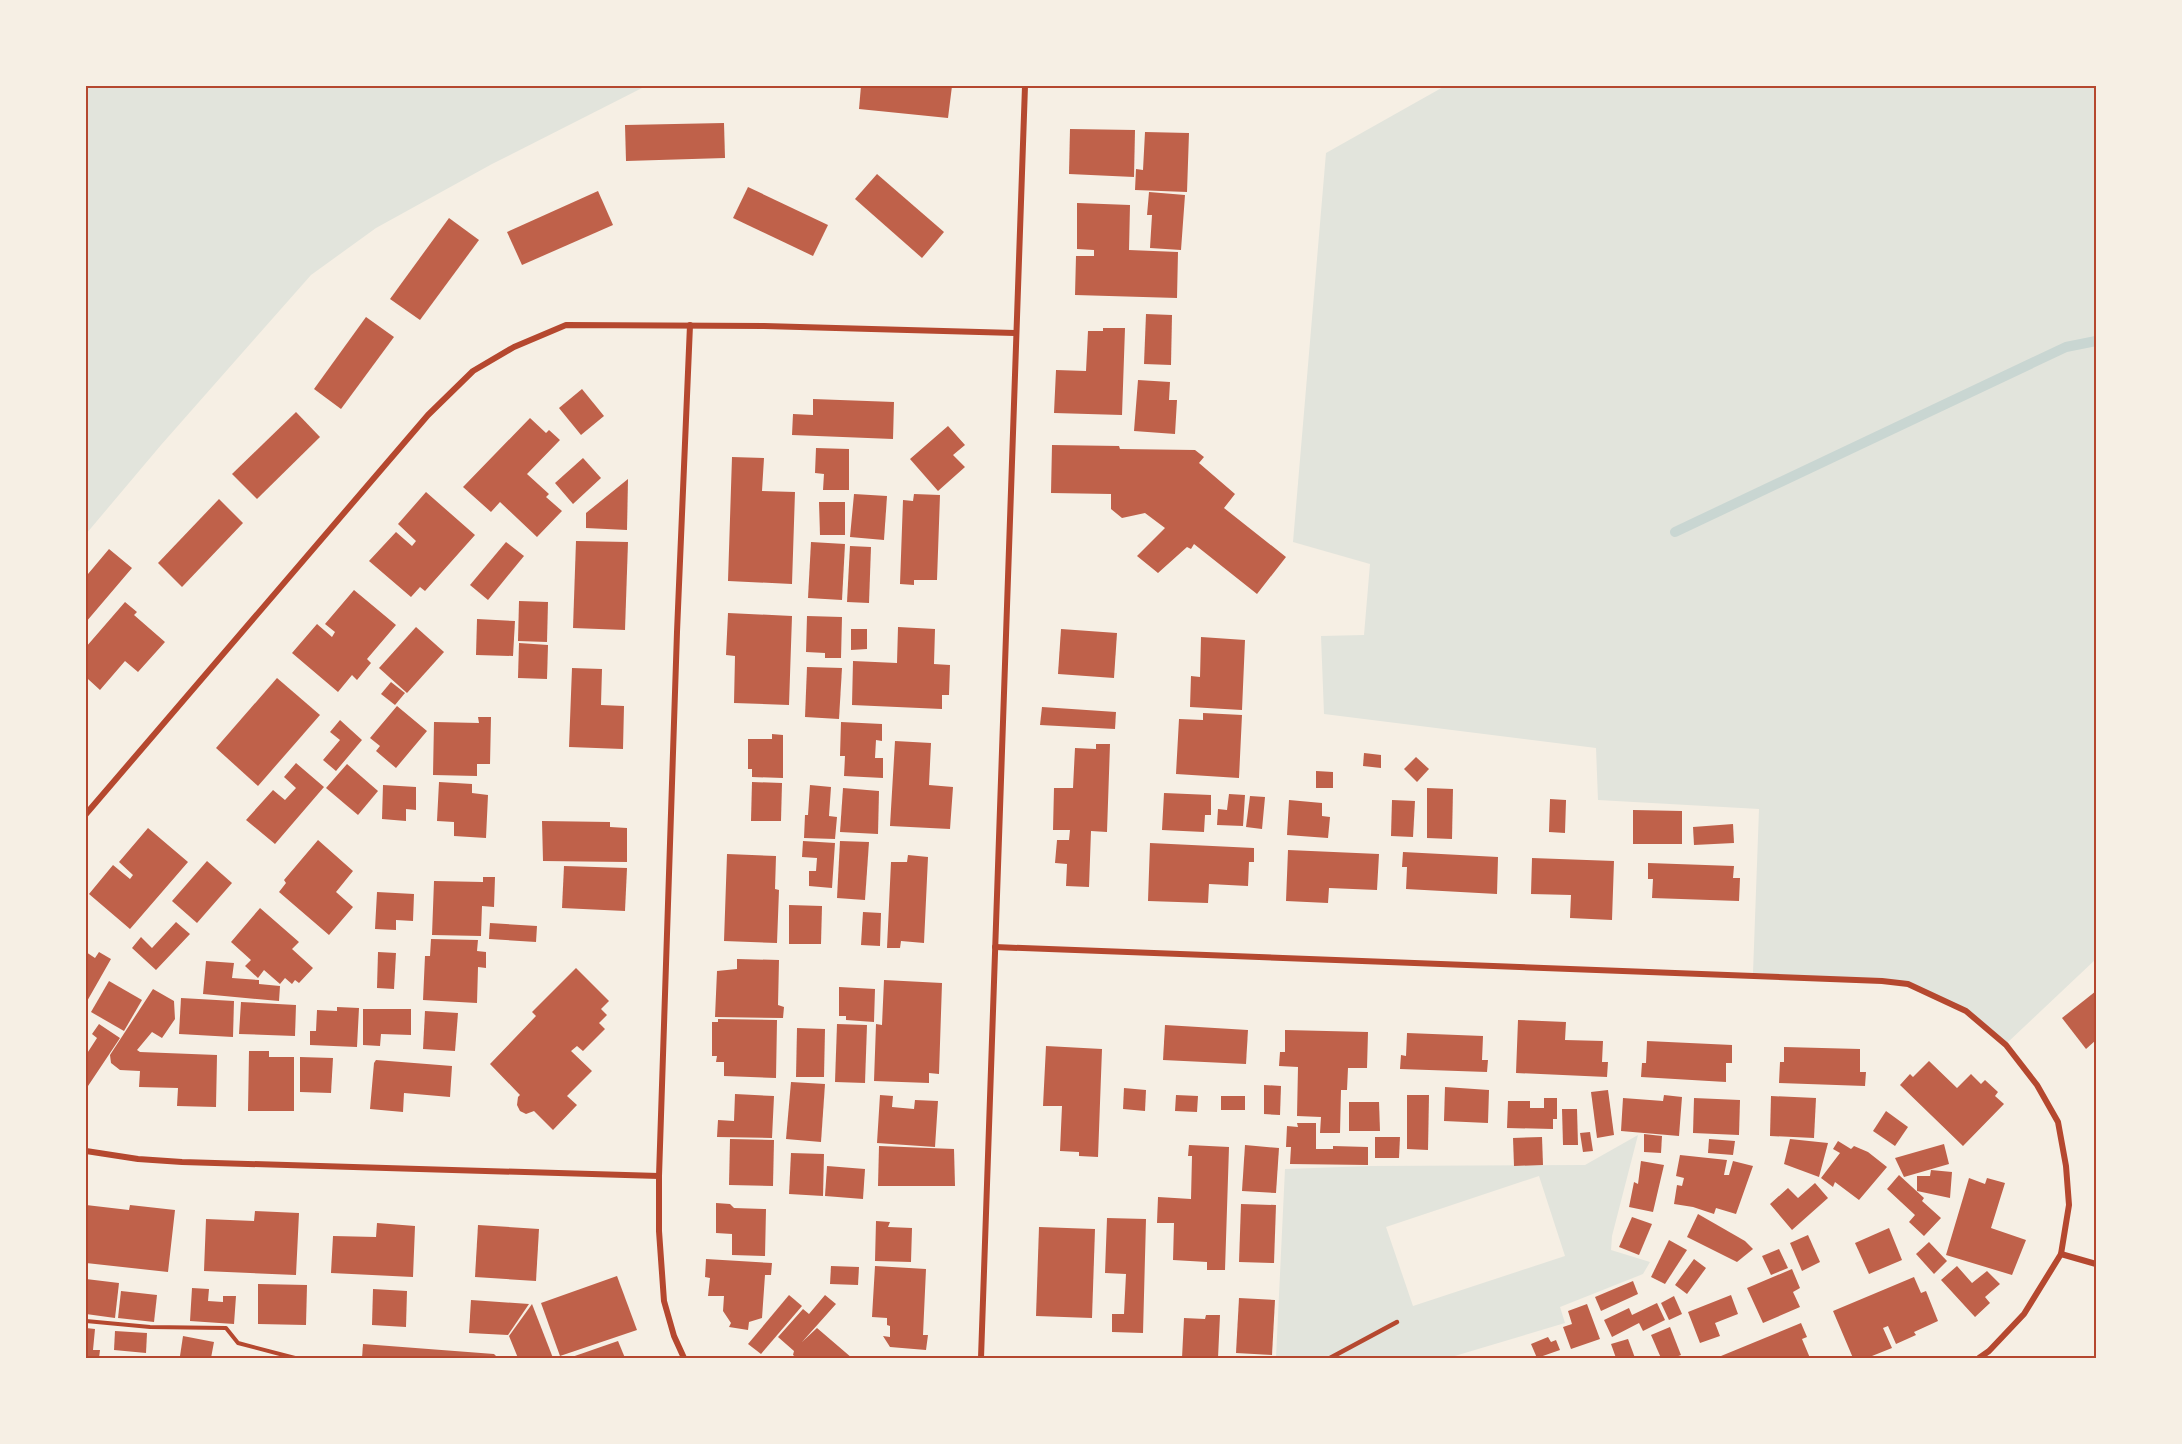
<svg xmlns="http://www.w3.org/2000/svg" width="2182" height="1444" viewBox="0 0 2182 1444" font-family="Arial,sans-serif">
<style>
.green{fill:#e2e4dc;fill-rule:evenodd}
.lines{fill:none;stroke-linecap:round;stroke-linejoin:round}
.stream{stroke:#c9d6d2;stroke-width:10}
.building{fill:#bf614a}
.path{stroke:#b5482f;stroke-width:4}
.service{stroke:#b5482f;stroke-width:4.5}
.minor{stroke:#b5482f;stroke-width:6}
.neatline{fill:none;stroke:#b5482f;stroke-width:2}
</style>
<rect width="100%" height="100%" fill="#f6efe4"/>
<g class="green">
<path d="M86 86H646L492 164 376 228 311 275 161 445 86 534Z"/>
<path d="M1445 86H2096V959L2007 1043 1969 1011 1910 984 1884 980 1753 973 1759 809 1598 800 1596 748 1324 714 1321 636 1364 635 1370 564 1293 542 1326 153Z"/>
<path d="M1638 1135 1612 1236 1611 1250 1650 1262 1643 1274 1560 1307 1565 1323 1448 1358H1276L1285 1169 1371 1166 1585 1165ZM1539 1176 1565 1256 1413 1306 1386 1227Z"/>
</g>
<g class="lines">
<path class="stream" d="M1675 532 2066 347 2096 341"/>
</g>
<g class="building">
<path d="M861 86H952L948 118 859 109Z"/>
<path d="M724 123 725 158 626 161 625 125Z"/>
<path d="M1070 129 1135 130 1134 177 1069 174Z"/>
<path d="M1145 132 1189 133 1187 192 1135 190 1136 169 1143 170Z"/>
<path d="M877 174 944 232 922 258 855 199Z"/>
<path d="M748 187 828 225 813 256 733 218Z"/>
<path d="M598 191 613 225 522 265 507 232Z"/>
<path d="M1149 192 1185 195 1181 250 1150 248 1152 215H1147Z"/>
<path d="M1077 203 1130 205 1129 250 1178 252 1177 298 1075 295 1076 256H1094V250L1077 249Z"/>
<path d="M449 218 479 240 420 320 390 299Z"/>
<path d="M1146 314 1172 315 1171 365 1144 364Z"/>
<path d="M366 317 394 337 341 409 314 389Z"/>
<path d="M1103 328H1125L1122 415 1054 413 1056 370 1086 371 1088 331H1103Z"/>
<path d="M1138 380 1170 382 1169 400H1177L1175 434 1134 431Z"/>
<path d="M582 389 604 416 581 435 559 408Z"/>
<path d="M813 399 894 402 893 439 792 435 793 414 813 415Z"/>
<path d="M296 412 320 437 257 499 232 474Z"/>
<path d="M530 418 546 433 549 430 560 440 527 474 549 494 546 497 562 511 537 537 500 502 491 512 463 487Z"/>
<path d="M948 426 965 445 953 455 965 467 938 491 910 459Z"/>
<path d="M1052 445 1119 446 1120 449 1195 450 1204 457 1199 463 1235 494 1224 508 1286 557 1257 594 1194 544 1191 549 1187 547 1158 573 1137 556 1165 528 1145 513 1122 518 1111 509V494L1051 493Z"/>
<path d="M816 448 849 449V490H823L824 474 815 473Z"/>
<path d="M732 457 764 458 762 491 795 492 792 584 728 581Z"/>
<path d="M583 458 601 478 573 504 555 483Z"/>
<path d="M628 479 627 530 586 528V513Z"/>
<path d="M426 492 475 535 425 591 420 587 411 597 369 561 396 532 412 546 416 541 398 524Z"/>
<path d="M854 494 887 496 884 540 850 537Z"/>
<path d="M914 494 940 495 937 580H914V585L900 584 903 500 913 501Z"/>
<path d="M219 499 243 523 182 587 158 563Z"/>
<path d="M819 502H845V535H820Z"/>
<path d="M576 541 628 542 625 630 573 628Z"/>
<path d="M506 542 524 556 488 600 470 585Z"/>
<path d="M811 542 845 544 842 600 808 598Z"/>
<path d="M850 546 871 547 869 603 847 602Z"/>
<path d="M109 549 132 568 86 622V571L88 574Z"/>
<path d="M354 590 396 625 367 659 371 663 357 680 352 675 338 692 292 653 317 624 332 637 335 632 325 624Z"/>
<path d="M519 601 548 602 547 642 518 641Z"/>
<path d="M125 602 137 612 134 615 165 642 138 672 125 661 100 690 88 679 86 682V647Z"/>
<path d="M728 613 792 616 789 705 734 703 735 656 726 655Z"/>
<path d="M807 616 842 617 841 658H825V653L806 652Z"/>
<path d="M477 619 515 621 513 656 476 655Z"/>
<path d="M416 627 444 652 407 693 379 668Z"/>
<path d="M898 627 935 629 934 664 950 665 949 695H942V709L852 705 853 661 897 663Z"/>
<path d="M851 629H867V649L851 650Z"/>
<path d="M1061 629 1117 633 1114 678 1058 674Z"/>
<path d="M1201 637 1245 640 1242 710 1190 707 1191 676 1200 677Z"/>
<path d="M519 643 548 645 547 679 518 678Z"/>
<path d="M807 667 842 668 839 719 805 717Z"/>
<path d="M572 668 602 669 601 705 624 706 623 749 569 747Z"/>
<path d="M277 678 320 715 258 786 216 748Z"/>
<path d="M391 682 405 693 395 705 381 694Z"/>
<path d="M397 706 427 731 396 768 376 751 380 746 370 738Z"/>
<path d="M1042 707 1116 712 1115 729 1040 725Z"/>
<path d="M1203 713 1242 715 1239 778 1176 774 1179 719 1203 720Z"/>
<path d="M478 717H491L490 764H477V776L433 775 434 722 479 723Z"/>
<path d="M340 720 362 740 336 771 323 760 340 740 330 732Z"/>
<path d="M841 722 882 724V741L876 740 875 758H883V778L844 776 845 756H840Z"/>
<path d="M772 734 783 735V778L752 777V769H748V739H772Z"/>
<path d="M895 741 931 743 929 785 953 787 950 829 890 826Z"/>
<path d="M1096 744H1110L1107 832 1091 831 1089 887 1066 886 1067 864 1055 863 1057 840H1069L1070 830H1053L1054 788H1073L1075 748 1096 749Z"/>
<path d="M1364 753 1381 755V768L1363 766Z"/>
<path d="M1416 757 1429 769 1417 782 1404 769Z"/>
<path d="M296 763 324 787 275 844 246 820 273 790 285 800 296 788 284 777Z"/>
<path d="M347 764 378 791 358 815 326 788Z"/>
<path d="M1316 771 1333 772V788H1316Z"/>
<path d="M439 782 472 784V793L488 795 486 838 454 836V822L437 821Z"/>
<path d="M752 782 782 783 781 821H751Z"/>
<path d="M383 785 416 787V810L406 809V821L382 819Z"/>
<path d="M810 785 831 787 829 816 837 817 835 839 804 838 805 815H808Z"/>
<path d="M843 788 879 791 878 834 840 832Z"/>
<path d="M1427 788 1453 789 1452 839 1427 838Z"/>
<path d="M1164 793 1211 795V815H1205L1204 832 1162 830Z"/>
<path d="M1229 794 1245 795 1243 826 1217 825 1218 809 1227 810Z"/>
<path d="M1250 796 1265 797 1262 829 1246 827Z"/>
<path d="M1550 799 1566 800 1565 833 1549 832Z"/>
<path d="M1289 800 1322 803V816L1330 817 1328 838 1287 835Z"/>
<path d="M1392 800 1415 801 1413 837 1391 836Z"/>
<path d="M1633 810 1682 811V844H1633Z"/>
<path d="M542 821 610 822V827L627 828V862L543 861Z"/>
<path d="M1733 824 1734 843 1694 845 1693 827Z"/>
<path d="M148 828 188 862 130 929 89 894 113 865 130 879 133 875 119 862Z"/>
<path d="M318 840 353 871 336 892 353 907 329 935 279 892 286 883 284 880Z"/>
<path d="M803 841 835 843 832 888 809 886V871H816L817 858 802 857Z"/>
<path d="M840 841 869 842 865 900 837 898Z"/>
<path d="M1150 843 1254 848V862H1249L1248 886 1209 884 1208 903 1148 901Z"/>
<path d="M1288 850 1379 854 1377 890 1329 888 1328 903 1286 901Z"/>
<path d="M1403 852 1498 857 1497 894 1406 889 1407 867H1402Z"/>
<path d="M727 854 776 856 775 889 779 890 777 943 724 941Z"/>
<path d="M908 855 928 857 924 943 901 941 900 948H887L891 862H907Z"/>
<path d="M1532 858 1614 861 1612 920 1570 918 1571 895 1531 894Z"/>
<path d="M207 861 232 883 197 923 172 901Z"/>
<path d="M1648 863 1734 866 1733 878H1740L1739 901 1652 898 1653 879H1648Z"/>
<path d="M564 866 627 868 625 911 562 908Z"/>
<path d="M483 877H495L494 907 482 906 481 936 432 935 434 881 483 882Z"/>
<path d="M377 892 414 894 413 921 396 920V930L375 929Z"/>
<path d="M789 905 822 906 821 944H789Z"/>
<path d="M260 908 299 942 292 949 313 968 299 983 295 980 292 984 285 978 280 984 264 970 258 978 245 966 251 960 231 942Z"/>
<path d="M863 912 881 913 880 946 861 945Z"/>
<path d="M176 922 190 934 156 970 132 948 141 937 152 948Z"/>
<path d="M490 923 537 926 536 942 489 939Z"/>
<path d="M431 939 478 940 477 951 486 952V968L478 967 477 1003 423 1000 425 956H430Z"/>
<path d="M86 952 95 958 99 952 111 959 86 1003Z"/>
<path d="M378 952 396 953 394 989 377 988Z"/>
<path d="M737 959 779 960 778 1005 784 1007 783 1018 715 1017 717 971 737 969Z"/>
<path d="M206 961 234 963 232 978 259 980V984L280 986 279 1001 203 994Z"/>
<path d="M576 968 609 1001 601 1009 607 1015 599 1023 605 1029 583 1051 577 1046 571 1051 592 1071 567 1096 577 1105 553 1130 534 1111 526 1114 520 1111 517 1105 518 1097 520 1095 490 1064 536 1016 532 1012Z"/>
<path d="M884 980 942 983 939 1074 929 1073V1083L874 1081 876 1024 882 1025Z"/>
<path d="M109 981 142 1000 124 1031 91 1012Z"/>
<path d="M839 987 875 989 874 1022 846 1020V1016H839Z"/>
<path d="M153 989 174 1001 175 1019 162 1038 152 1032 137 1050 140 1052 217 1055 216 1107 177 1106 178 1088 139 1087 140 1071 120 1070 111 1063 110 1055Z"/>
<path d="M2096 991V1040L2086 1049 2062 1018Z"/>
<path d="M181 998 234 1001 233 1037 179 1034Z"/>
<path d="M241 1002 296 1005 295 1036 239 1034Z"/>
<path d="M337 1007 359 1008 357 1047 310 1045V1031H316L317 1010 337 1011Z"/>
<path d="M363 1009H411V1035L381 1034 380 1046 363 1045Z"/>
<path d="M425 1011 458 1013 455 1051 423 1049Z"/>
<path d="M718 1019 777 1020 776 1078 724 1076V1062H716L717 1056H712V1022H718Z"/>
<path d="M1518 1020 1566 1022 1565 1040 1603 1041 1602 1062H1608L1607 1077 1516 1073Z"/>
<path d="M99 1024 120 1038 86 1089V1055L97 1038 92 1034Z"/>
<path d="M837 1024 867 1025 865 1083 835 1082Z"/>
<path d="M1165 1025 1248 1030 1246 1064 1163 1060Z"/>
<path d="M797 1028 825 1029 824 1077H796Z"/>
<path d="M1285 1030 1368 1032 1367 1068H1348L1347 1090H1341L1340 1133H1320L1321 1117 1297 1116 1298 1067 1279 1066 1280 1052H1285Z"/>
<path d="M1407 1033 1483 1036 1482 1060H1488L1487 1072 1400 1069 1401 1055 1406 1056Z"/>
<path d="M1647 1041 1732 1045V1063H1726V1082L1641 1077 1642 1063H1646Z"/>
<path d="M1046 1046 1102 1049 1098 1157 1079 1156V1152L1060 1151 1062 1106H1043Z"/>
<path d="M1784 1047 1860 1049V1072H1866L1865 1086 1779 1083 1780 1062H1784Z"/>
<path d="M249 1051H269V1057H294V1111H248Z"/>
<path d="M300 1057 333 1058 331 1093 300 1092Z"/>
<path d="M376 1060 452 1066 450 1097 404 1093 403 1112 370 1109 374 1063Z"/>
<path d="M1929 1061 1957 1088 1971 1074 1981 1084 1985 1080 1998 1092 1995 1096 2004 1104 1963 1146 1900 1085 1910 1074 1913 1077Z"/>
<path d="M791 1082 825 1084 821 1142 786 1139Z"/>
<path d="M1264 1085 1281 1086 1280 1115 1264 1114Z"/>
<path d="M1445 1087 1489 1090 1488 1123 1444 1121Z"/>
<path d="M1124 1088 1146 1090 1145 1111 1123 1109Z"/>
<path d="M1608 1090 1614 1135 1597 1138 1591 1092Z"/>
<path d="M735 1094 774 1096 772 1138 717 1137 718 1120 734 1121Z"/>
<path d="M880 1095 893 1096 892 1107 914 1109 915 1100 938 1101 935 1147 877 1143Z"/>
<path d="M1176 1095 1198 1096 1197 1112 1175 1111Z"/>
<path d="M1407 1095H1429L1428 1150 1407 1149Z"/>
<path d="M1664 1095 1682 1097 1679 1136 1621 1131 1623 1098 1663 1101Z"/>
<rect x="1221" y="1096" width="24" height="14"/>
<path d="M1771 1096 1816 1098 1814 1138 1770 1136Z"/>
<path d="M1544 1098H1557V1119H1553V1129L1507 1128 1508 1101H1530V1108H1544Z"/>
<path d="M1694 1098 1740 1100 1739 1135 1693 1133Z"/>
<path d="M1349 1102H1379L1380 1131H1349Z"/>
<path d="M1562 1109H1577L1578 1145H1563Z"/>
<path d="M1886 1111 1908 1127 1895 1146 1873 1131Z"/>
<path d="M1297 1123H1316V1149H1333V1146L1368 1147V1165L1290 1164 1291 1147H1286L1287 1126 1298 1127Z"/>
<path d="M1590 1132 1593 1151 1583 1152 1580 1133Z"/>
<path d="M1644 1134 1662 1136 1661 1153 1644 1152Z"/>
<path d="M1375 1137H1400L1399 1158H1375Z"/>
<path d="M1542 1137 1543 1165 1514 1166 1513 1138Z"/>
<path d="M730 1139 774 1140 773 1186 729 1185Z"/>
<path d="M1709 1139 1735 1141 1733 1155 1708 1153Z"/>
<path d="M1790 1139 1828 1143 1819 1177 1784 1164Z"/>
<path d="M1838 1141 1851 1149 1854 1146 1868 1152 1887 1167 1859 1200 1835 1182 1833 1187 1821 1178 1840 1153 1833 1149Z"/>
<path d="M1944 1144 1949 1164 1904 1177 1895 1158Z"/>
<path d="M1189 1145 1229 1147 1225 1270H1207V1262L1173 1260 1174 1223H1157L1158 1197 1191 1199 1192 1156H1188Z"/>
<path d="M1245 1145 1279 1148 1276 1193 1242 1191Z"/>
<path d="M879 1146 954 1149 955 1186H878Z"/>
<path d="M791 1153 824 1154 823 1196 789 1194Z"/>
<path d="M1680 1155 1727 1160 1724 1175H1729L1733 1161 1753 1166 1736 1214 1716 1208 1714 1214 1693 1207 1674 1204 1677 1185 1682 1186 1684 1178 1676 1176Z"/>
<path d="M1641 1161 1664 1165 1653 1212 1629 1207 1634 1182 1638 1184Z"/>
<path d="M827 1166 865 1169 863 1199 825 1196Z"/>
<path d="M1931 1170 1952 1172 1950 1198 1917 1191V1176H1930Z"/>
<path d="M1899 1175 1924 1198 1922 1201 1941 1218 1924 1236 1909 1222 1915 1215 1887 1189Z"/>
<path d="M1969 1178 1985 1184 1987 1178 2005 1183 1991 1228 2026 1240 2012 1275 1946 1255Z"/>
<path d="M1815 1183 1828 1198 1792 1230 1770 1204 1788 1188 1798 1198Z"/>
<path d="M716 1203 730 1204 734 1208 766 1209 765 1256 732 1255V1234L716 1233Z"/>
<path d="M1241 1204 1276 1205 1274 1263 1239 1262Z"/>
<path d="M86 1205 129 1210 130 1205 175 1210 168 1272 86 1263Z"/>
<path d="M255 1211 299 1213 296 1275 204 1271 206 1219 254 1221Z"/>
<path d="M1698 1214 1745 1241 1753 1249 1737 1262 1687 1237Z"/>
<path d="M1632 1217 1652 1224 1639 1255 1619 1247Z"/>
<path d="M1107 1218 1146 1219 1143 1333 1112 1332V1314H1124L1126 1274 1105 1273Z"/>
<path d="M876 1221 890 1222 888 1227 912 1228 911 1262 875 1261Z"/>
<path d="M377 1223 415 1226 413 1277 331 1273 333 1236 376 1237Z"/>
<path d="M478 1225 539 1229 536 1281 475 1277Z"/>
<path d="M1039 1227 1095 1229 1092 1318 1036 1316Z"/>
<path d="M1889 1228 1902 1260 1869 1274 1855 1243Z"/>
<path d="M1808 1235 1820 1262 1802 1271 1790 1243Z"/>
<path d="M1669 1240 1687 1250 1665 1284 1651 1277Z"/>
<path d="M1929 1242 1947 1261 1934 1274 1916 1254Z"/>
<path d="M1779 1249 1788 1268 1771 1275 1762 1256Z"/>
<path d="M706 1259 772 1263 771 1275H765L762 1318 749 1322 748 1330 729 1327 731 1323 723 1311 724 1296H708L710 1278 705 1277Z"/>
<path d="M1694 1259 1706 1268 1687 1294 1675 1285Z"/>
<path d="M831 1266 859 1267 858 1285 830 1284Z"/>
<path d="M875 1266 926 1269 923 1335H928L926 1350 890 1347 883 1336 890 1337V1326L887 1325V1318L872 1317Z"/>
<path d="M1957 1266 1972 1283 1987 1271 2000 1284 1985 1297 1990 1303 1975 1317 1941 1280Z"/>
<path d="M1792 1269 1800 1288 1793 1292 1800 1307 1763 1323 1747 1288Z"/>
<path d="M617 1276 637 1330 560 1356 541 1303Z"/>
<path d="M1914 1277 1921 1293 1926 1291 1938 1321 1914 1332 1916 1335 1896 1344 1888 1326 1883 1328 1892 1348 1867 1358H1853L1833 1311Z"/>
<path d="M86 1279 119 1283 115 1318 86 1314Z"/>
<path d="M1633 1281 1638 1294 1601 1311 1595 1297Z"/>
<path d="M258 1284 307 1285 306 1325 258 1324Z"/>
<path d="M192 1288 209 1289 208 1301 223 1302V1296H236L234 1324 190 1321Z"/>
<path d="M373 1289 407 1291 406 1327 372 1325Z"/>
<path d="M121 1291 157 1295 154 1322 118 1318Z"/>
<path d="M789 1295 802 1306 761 1354 748 1344Z"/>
<path d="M825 1295 836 1304 802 1342 817 1328 852 1358H797L793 1355 794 1351 778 1337 803 1309 809 1314Z"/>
<path d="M1731 1295 1738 1314 1715 1323 1720 1336 1700 1343 1688 1312Z"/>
<path d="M1674 1296 1682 1314 1669 1320 1661 1303Z"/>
<path d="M1239 1298 1275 1300 1272 1355 1236 1353Z"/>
<path d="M471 1300 529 1304 508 1335 469 1333Z"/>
<path d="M1657 1303 1665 1320 1643 1331 1639 1323 1612 1337 1604 1320 1629 1308 1632 1315Z"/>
<path d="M532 1304 553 1358H518L509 1336Z"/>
<path d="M1587 1304 1600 1339 1571 1349 1563 1327 1572 1324 1568 1311Z"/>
<path d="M1206 1315H1220L1218 1358H1182L1184 1318 1205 1319Z"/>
<path d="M1801 1323 1807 1337 1802 1339 1810 1358H1722L1721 1356Z"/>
<path d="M1670 1327 1681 1355 1673 1358H1661L1651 1335Z"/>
<path d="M86 1328 95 1329 93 1350H100L99 1358H86Z"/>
<path d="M115 1331 147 1333 146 1353 114 1350Z"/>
<path d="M183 1336 214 1342 211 1358 180 1356Z"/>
<path d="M1548 1337 1551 1342 1556 1340 1560 1350 1537 1358 1531 1344Z"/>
<path d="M1628 1339 1635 1358H1616L1611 1344Z"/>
<path d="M618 1341 625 1358H569Z"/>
<path d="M363 1344 494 1354 498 1358H362Z"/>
</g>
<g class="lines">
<path class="path" d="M86 1321 150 1327 226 1328 238 1343 295 1358"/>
<path class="service" d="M1330 1358 1397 1322"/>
<g class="minor">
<path d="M86 814 428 415 473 371 514 347 566 325 764 326 1015 333"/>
<path d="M995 947 1882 981 1908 984 1966 1011 2006 1045 2037 1085 2058 1122 2066 1166 2069 1205 2061 1254 2024 1314 1989 1351 1979 1358"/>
<path d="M86 1151 138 1159 182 1162 659 1176"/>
<path d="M2061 1254 2096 1264"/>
<path d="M684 1358 674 1336 664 1301 659 1231V1176L677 632 690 325"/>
<path d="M981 1358 1025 86"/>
</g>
</g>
<rect width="2182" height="1444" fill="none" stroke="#f6efe4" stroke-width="174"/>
<rect x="87" y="87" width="2008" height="1270" class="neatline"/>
</svg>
